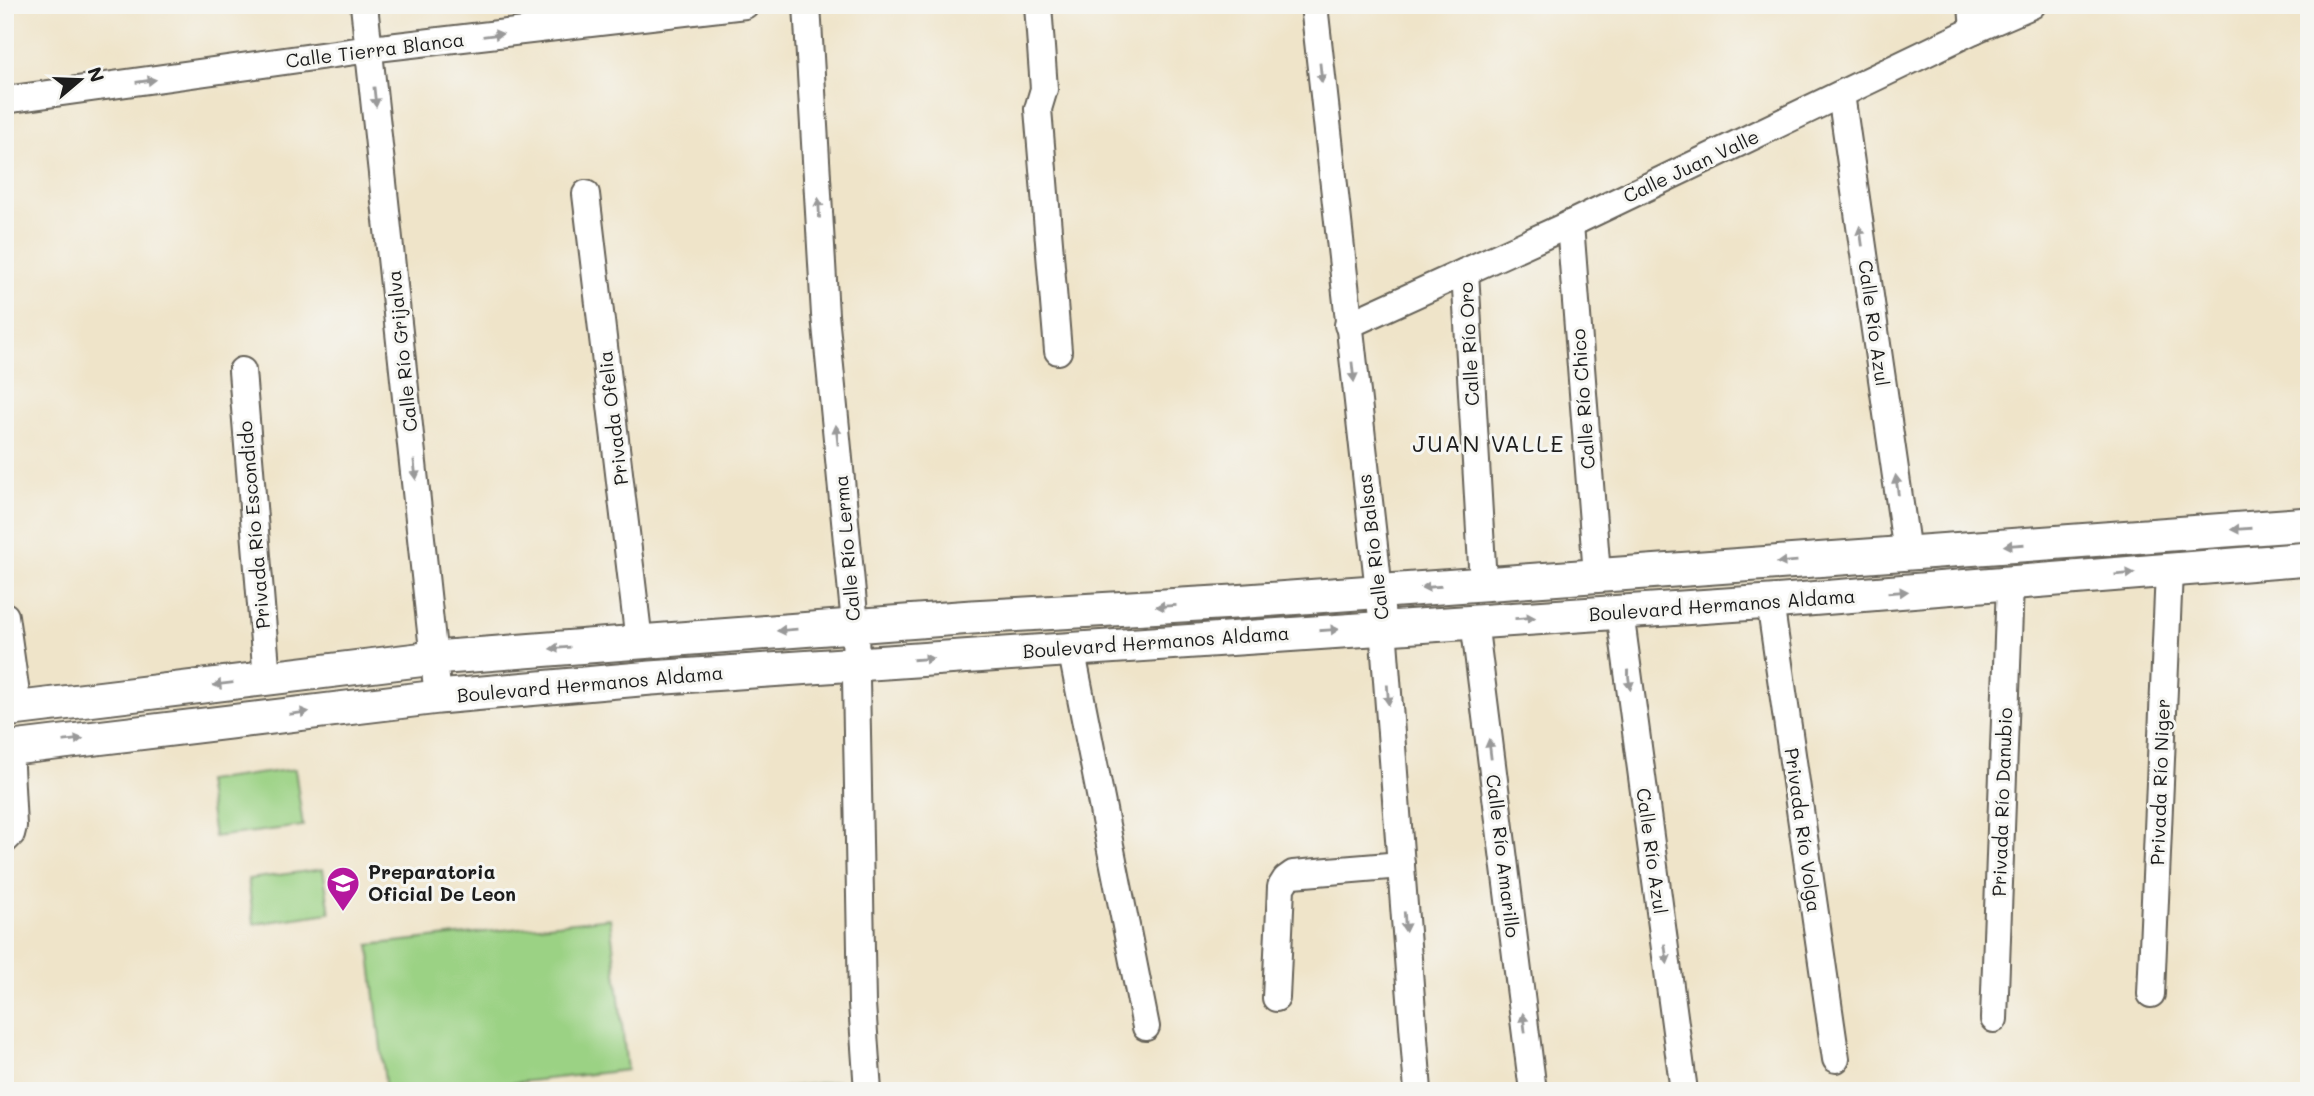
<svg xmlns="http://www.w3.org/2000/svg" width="2314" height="1096" viewBox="0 0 2314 1096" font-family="Mali,sans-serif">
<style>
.green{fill:#9bd284;stroke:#5c7750;stroke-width:2}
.park{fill:url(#park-dots);stroke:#5c7750;stroke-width:2}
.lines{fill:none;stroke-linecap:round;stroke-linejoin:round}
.minor-casing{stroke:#666259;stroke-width:30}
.major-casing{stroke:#666259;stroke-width:37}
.minor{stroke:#fff;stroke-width:26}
.major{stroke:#fff;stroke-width:33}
.oneway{fill:#999}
.labels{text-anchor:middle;stroke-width:6;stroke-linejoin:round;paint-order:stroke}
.street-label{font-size:19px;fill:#1c1c1c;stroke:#f6f6f2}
.poi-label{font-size:19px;font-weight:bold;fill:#1c1c1c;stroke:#f6f6f2;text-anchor:start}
.quarter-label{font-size:23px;letter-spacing:2px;fill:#1c1c1c;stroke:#f6f6f2}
</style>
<defs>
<pattern id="park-dots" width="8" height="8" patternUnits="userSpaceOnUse" patternTransform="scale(1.75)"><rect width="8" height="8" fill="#9bd284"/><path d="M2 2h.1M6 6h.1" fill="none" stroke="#85b471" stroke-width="1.8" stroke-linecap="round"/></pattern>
</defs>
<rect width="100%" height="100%" fill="#f6f6f2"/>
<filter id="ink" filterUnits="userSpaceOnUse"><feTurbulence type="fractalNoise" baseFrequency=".0143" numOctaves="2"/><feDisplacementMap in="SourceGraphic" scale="14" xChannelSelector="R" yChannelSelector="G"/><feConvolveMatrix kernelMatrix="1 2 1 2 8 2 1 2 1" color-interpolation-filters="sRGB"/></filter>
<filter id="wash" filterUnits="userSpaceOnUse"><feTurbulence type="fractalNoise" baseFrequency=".00686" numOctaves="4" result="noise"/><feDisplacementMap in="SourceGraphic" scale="28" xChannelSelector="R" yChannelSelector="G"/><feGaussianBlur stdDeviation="1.57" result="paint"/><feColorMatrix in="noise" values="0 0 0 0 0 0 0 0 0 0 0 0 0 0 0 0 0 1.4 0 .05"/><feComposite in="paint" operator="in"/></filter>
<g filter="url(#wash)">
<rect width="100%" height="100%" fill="#efe4c9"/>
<g class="green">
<path d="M295 769 303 826 214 837 206 781Z"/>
<path d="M323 869 330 913 254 924 248 879Z"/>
<path d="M610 918 627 1070 440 1091H386L369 945Z"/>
</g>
<path class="park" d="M837 1081 839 1091H756Z"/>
</g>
<g filter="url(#ink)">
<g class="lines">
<defs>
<g id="minor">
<path d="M364 5 438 697"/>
<path d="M807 5 825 315 855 624 862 1004 868 1091"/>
<path d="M1038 5 1044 89 1038 109 1058 351"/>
<path d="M1314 5 1383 627 1418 1091"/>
<path d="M1972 5 1974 30"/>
<path d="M1841 94 1907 553"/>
<path d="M5 100 370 49 745 5"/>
<path d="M586 194 639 642"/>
<path d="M1570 224 1597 575"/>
<path d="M1465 272 1483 583"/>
<path d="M1348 325 1570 224 1974 30 2032 5"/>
<path d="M242 371 267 679"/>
<path d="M1770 602 1836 1059"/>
<path d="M1620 612 1684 1091"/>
<path d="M5 616 18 708"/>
<path d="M1474 621 1533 1091"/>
<path d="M1071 648 1146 1027"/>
<path d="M5 840 11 834 13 826 9 748"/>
<path d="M2151 994 2169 571"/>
<path d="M1276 998 1281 887 1286 879 1293 874 1401 865"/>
<path d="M1994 1019 2010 584"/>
</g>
<g id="major">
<path d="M5 710 434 658 639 642 972 617 1234 602 2309 524"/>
<path d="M5 749 438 697 651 678 1770 602 2309 559"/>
</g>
</defs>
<use href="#minor" class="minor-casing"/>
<use href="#major" class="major-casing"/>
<use href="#minor" class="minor"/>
<use href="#major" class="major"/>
</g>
<defs><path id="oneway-solid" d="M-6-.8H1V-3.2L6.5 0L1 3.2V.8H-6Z" transform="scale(1.75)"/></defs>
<g class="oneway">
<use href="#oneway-solid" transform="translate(493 35) rotate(-7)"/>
<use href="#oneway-solid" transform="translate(1321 73) rotate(84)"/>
<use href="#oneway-solid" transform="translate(146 81) rotate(-8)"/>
<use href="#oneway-solid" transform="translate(375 97) rotate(84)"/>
<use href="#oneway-solid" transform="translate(819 208) rotate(-93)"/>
<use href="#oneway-solid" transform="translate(1861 236) rotate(-98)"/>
<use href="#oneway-solid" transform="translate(1353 372) rotate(84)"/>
<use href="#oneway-solid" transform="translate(837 435) rotate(-96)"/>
<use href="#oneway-solid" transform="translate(415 470) rotate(84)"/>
<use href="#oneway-solid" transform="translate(1897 485) rotate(-98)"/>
<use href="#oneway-solid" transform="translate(2241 529) rotate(176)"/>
<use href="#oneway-solid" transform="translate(2014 545) rotate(176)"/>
<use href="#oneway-solid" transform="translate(1787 562) rotate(175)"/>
<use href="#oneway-solid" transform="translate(2125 574) rotate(-5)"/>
<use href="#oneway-solid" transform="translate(1431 587) rotate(176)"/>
<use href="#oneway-solid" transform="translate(1898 592) rotate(-4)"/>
<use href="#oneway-solid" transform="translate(1166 606) rotate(177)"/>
<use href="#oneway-solid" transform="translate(1525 618) rotate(-3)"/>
<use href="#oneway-solid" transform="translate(787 630) rotate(175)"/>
<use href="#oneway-solid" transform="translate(1329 630) rotate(-4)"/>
<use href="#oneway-solid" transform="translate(560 648) rotate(175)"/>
<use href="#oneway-solid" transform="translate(923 659) rotate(-4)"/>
<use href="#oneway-solid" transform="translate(1629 680) rotate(82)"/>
<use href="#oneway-solid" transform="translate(223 684) rotate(173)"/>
<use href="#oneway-solid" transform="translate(1388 695) rotate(86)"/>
<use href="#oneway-solid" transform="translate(299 713) rotate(-7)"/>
<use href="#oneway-solid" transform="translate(73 740) rotate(-7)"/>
<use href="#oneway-solid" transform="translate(1490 749) rotate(-97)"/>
<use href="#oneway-solid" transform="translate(1405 922) rotate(86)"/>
<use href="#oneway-solid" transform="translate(1666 954) rotate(82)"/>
<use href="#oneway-solid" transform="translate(1524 1023) rotate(-97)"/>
</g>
</g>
<defs>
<symbol id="university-pin" viewBox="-11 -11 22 30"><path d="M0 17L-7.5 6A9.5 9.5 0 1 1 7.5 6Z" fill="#b5179e" stroke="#f6f6f2"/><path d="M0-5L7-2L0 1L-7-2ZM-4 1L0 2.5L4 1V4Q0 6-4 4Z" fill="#fff"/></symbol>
</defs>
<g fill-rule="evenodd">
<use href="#university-pin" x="324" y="864" width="38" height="52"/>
</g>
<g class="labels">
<g class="street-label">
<text transform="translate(375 50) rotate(-7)" y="7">Calle Tierra Blanca</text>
<text transform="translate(1691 166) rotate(-25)" y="7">Calle Juan Valle</text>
<text transform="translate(1874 323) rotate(82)" y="7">Calle Río Azul</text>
<text transform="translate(1469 344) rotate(-93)" y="7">Calle Río Oro</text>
<text transform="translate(402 351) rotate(-96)" y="7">Calle Río Grijalva</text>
<text transform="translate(1583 399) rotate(-94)" y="7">Calle Río Chico</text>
<text transform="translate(613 418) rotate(-97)" y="7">Privada Ofelia</text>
<text transform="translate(254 525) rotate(-95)" y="7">Privada Río Escondido</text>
<text transform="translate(1373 547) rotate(-97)" y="7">Calle Río Balsas</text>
<text transform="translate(847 548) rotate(-95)" y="7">Calle Río Lerma</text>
<text transform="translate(1722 605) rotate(-4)" y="7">Boulevard Hermanos Aldama</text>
<text transform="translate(1156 642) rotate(-4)" y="7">Boulevard Hermanos Aldama</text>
<text transform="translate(590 684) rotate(-5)" y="7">Boulevard Hermanos Aldama</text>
<text transform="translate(2160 782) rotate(-88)" y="7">Privada Río Niger</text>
<text transform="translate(2002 802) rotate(-88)" y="7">Privada Río Danubio</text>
<text transform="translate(1803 830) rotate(82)" y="7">Privada Río Volga</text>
<text transform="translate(1652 851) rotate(82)" y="7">Calle Río Azul</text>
<text transform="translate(1503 856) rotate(83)" y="7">Calle Río Amarillo</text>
</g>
<g class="poi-label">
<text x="368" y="879">Preparatoria<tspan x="368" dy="22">Oficial De Leon</tspan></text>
</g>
<g class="quarter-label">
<text x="1489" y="452">JUAN VALLE</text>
</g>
</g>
<rect width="2314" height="1096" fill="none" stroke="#f6f6f2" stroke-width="28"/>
<g transform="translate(80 80) rotate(71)" stroke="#f6f6f2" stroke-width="5" paint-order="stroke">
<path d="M0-5L12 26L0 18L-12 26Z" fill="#1c1c1c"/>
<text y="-10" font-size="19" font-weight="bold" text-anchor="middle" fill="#1c1c1c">N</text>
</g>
</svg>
